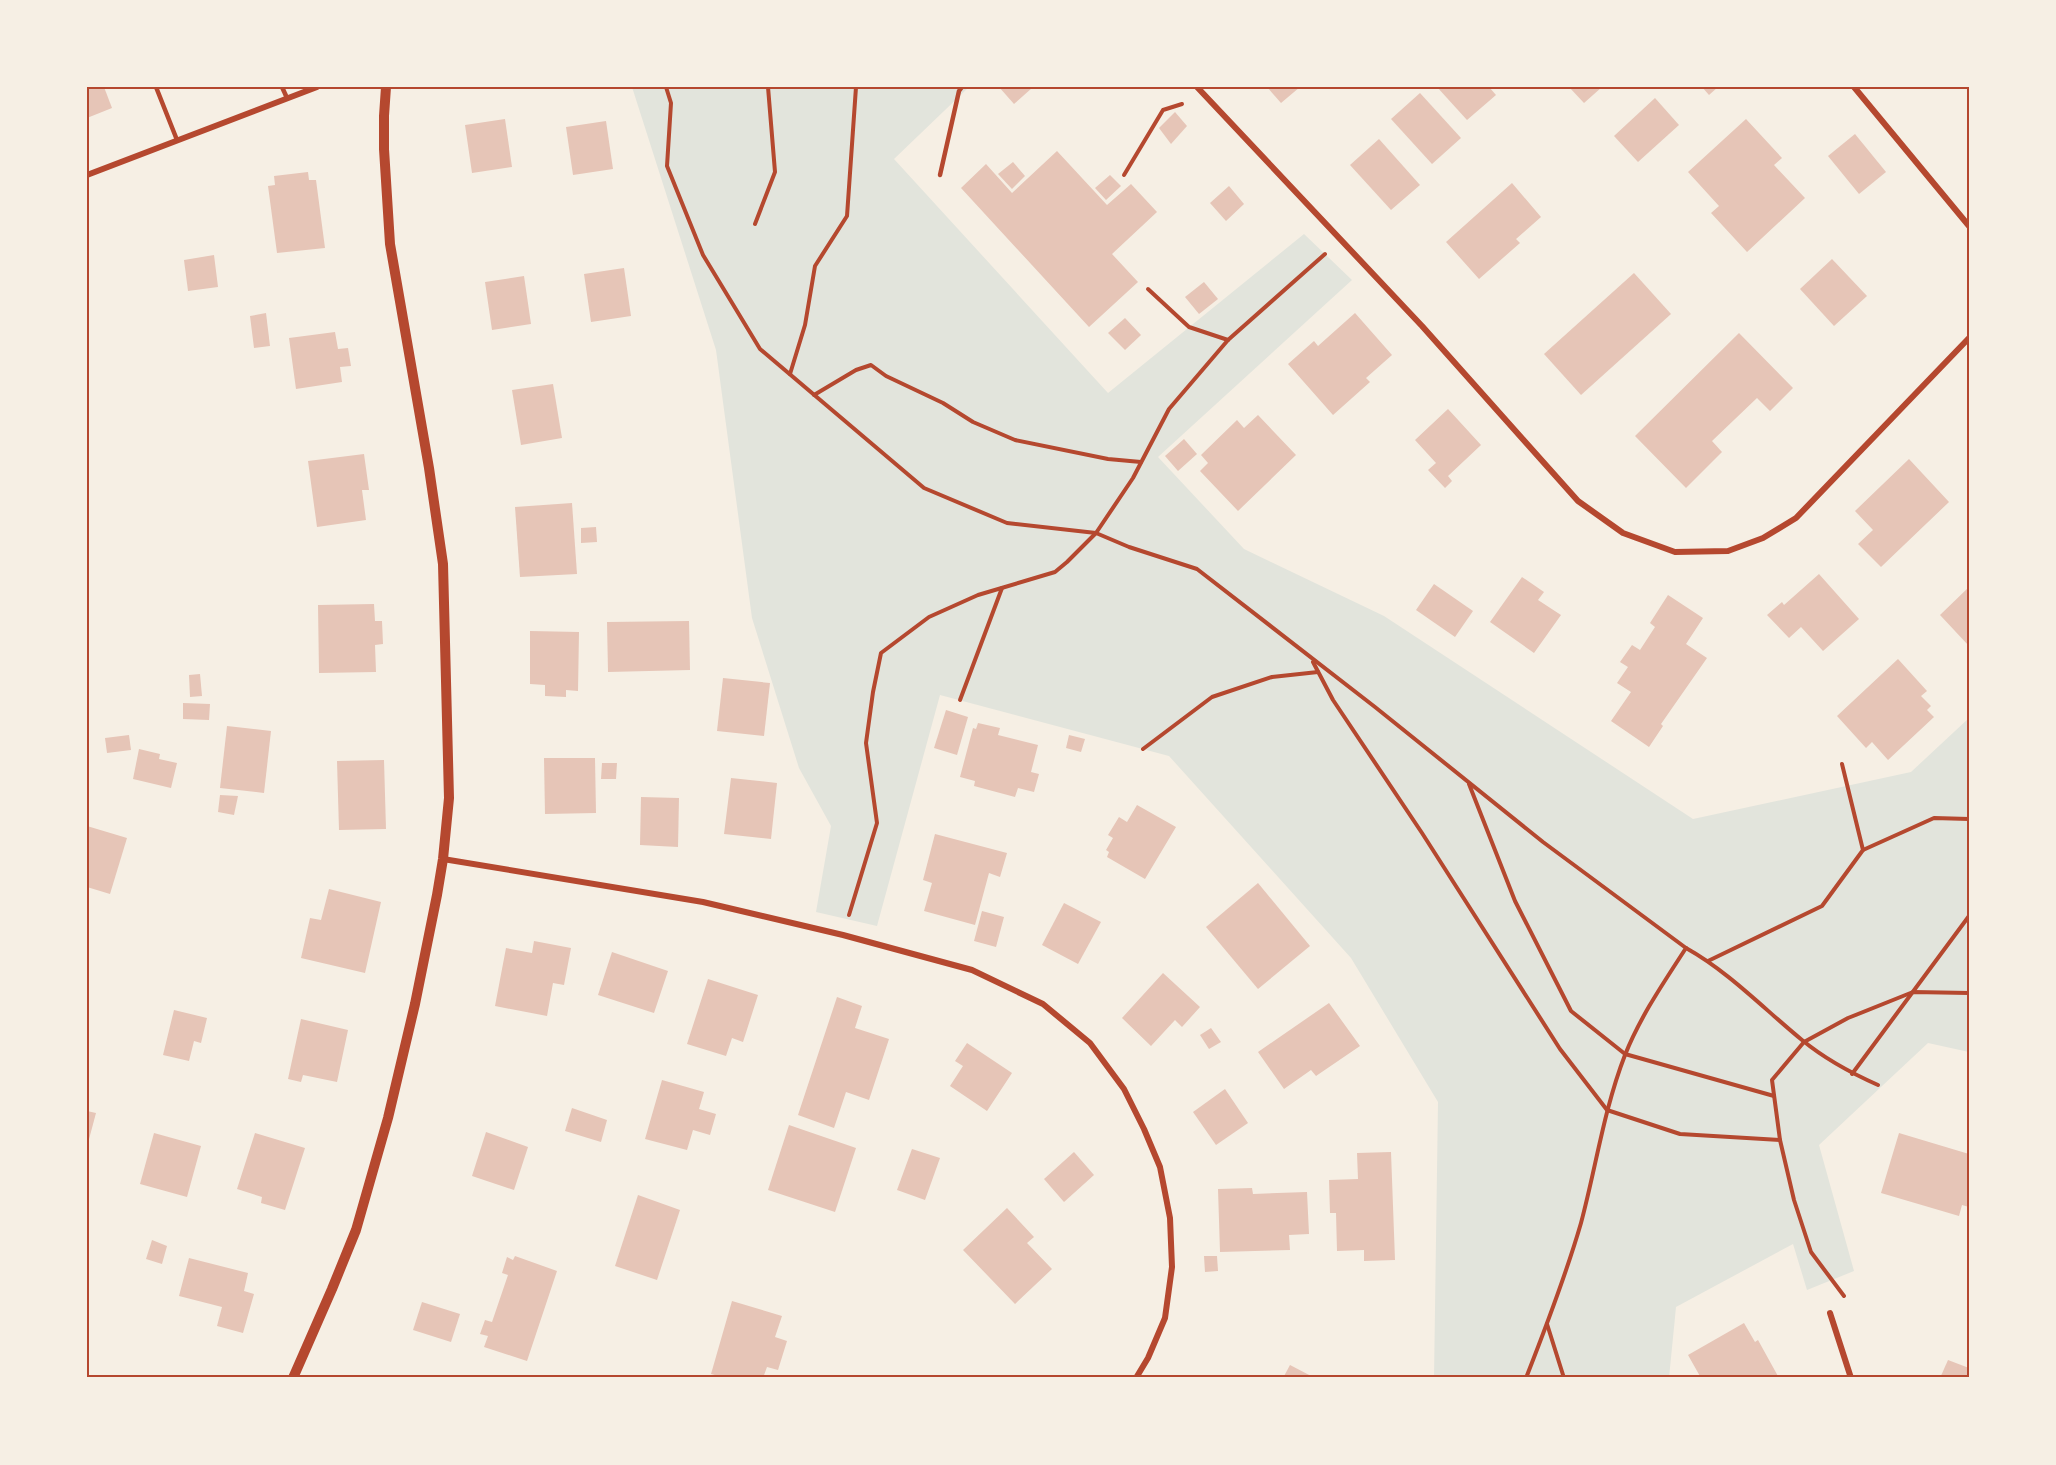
<svg xmlns="http://www.w3.org/2000/svg" width="2056" height="1465" viewBox="0 0 2056 1465" font-family="'Space Grotesk',sans-serif">
<style>
.green{fill:#e2e4dc}
.building{fill:#e6c5b7}
.lines{fill:none;stroke-linecap:round;stroke-linejoin:round}
.path{stroke:#b5482f;stroke-width:4}
.service{stroke:#b5482f;stroke-width:4.5}
.minor{stroke:#b5482f;stroke-width:6}
.tertiary{stroke:#b5482f;stroke-width:10}
.neatline{fill:none;stroke:#b5482f;stroke-width:2}
</style>
<rect width="100%" height="100%" fill="#f6efe4"/>
<path class="green" d="M632 87H969L894 159 1108 393 1304 234 1352 280 1158 457 1244 549 1384 616 1693 819 1911 772 1969 718V1052L1928 1043 1819 1145 1854 1271 1807 1290 1793 1244 1676 1307 1669 1378H1434L1438 1102 1351 958 1169 756 940 695 877 926 816 912 831 826 799 768 752 618 716 350Z"/>
<g class="building">
<path d="M87 87H104L112 108 87 118Z"/>
<path d="M999 87H1031L1032 88 1014 104Z"/>
<path d="M1267 87H1300L1281 103Z"/>
<path d="M1437 87H1489L1496 95 1467 120Z"/>
<path d="M1569 87H1602L1584 103Z"/>
<path d="M1702 87H1718L1709 95Z"/>
<path d="M1420 93 1461 138 1432 164 1391 119Z"/>
<path d="M1655 98 1679 125 1638 162 1614 136Z"/>
<path d="M1175 112 1187 126 1171 144 1159 128Z"/>
<path d="M505 119 512 167 472 173 465 125Z"/>
<path d="M1746 119 1782 158 1774 165 1805 198 1747 252 1711 213 1719 206 1688 172Z"/>
<path d="M606 121 613 169 573 175 566 127Z"/>
<path d="M1855 134 1886 172 1859 194 1828 156Z"/>
<path d="M1379 139 1420 185 1391 210 1350 165Z"/>
<path d="M1057 151 1107 205 1131 184 1157 212 1112 254 1138 282 1089 327 961 188 986 164 1012 193Z"/>
<path d="M1013 162 1025 176 1012 189 998 174Z"/>
<path d="M308 172 309 180H316L325 248 277 253 268 186 275 185 274 176Z"/>
<path d="M1110 175 1121 186 1106 200 1095 188Z"/>
<path d="M1512 183 1541 217 1516 239 1520 243 1479 279 1446 242Z"/>
<path d="M1229 186 1244 204 1226 221 1210 203Z"/>
<path d="M214 255 218 287 188 291 184 260Z"/>
<path d="M1832 259 1867 296 1834 326 1800 289Z"/>
<path d="M624 268 631 316 591 322 584 274Z"/>
<path d="M1634 273 1671 314 1581 395 1544 354Z"/>
<path d="M524 276 531 324 492 330 485 282Z"/>
<path d="M1204 282 1218 299 1199 314 1185 297Z"/>
<path d="M266 313 270 346 254 348 250 316Z"/>
<path d="M1355 313 1392 355 1366 378 1370 382 1333 415 1288 364 1314 341 1318 346Z"/>
<path d="M1125 318 1141 335 1125 350 1108 333Z"/>
<path d="M335 332 338 349 348 348 351 366 340 367 342 382 296 389 289 338Z"/>
<path d="M1739 333 1793 388 1770 411 1757 398 1712 441 1722 452 1686 488 1635 436Z"/>
<path d="M553 384 562 438 521 445 512 390Z"/>
<path d="M1448 409 1481 445 1448 476 1452 481 1445 488 1428 470 1436 463 1415 440Z"/>
<path d="M1258 415 1296 455 1238 511 1200 471 1208 463 1201 455 1237 420 1244 428Z"/>
<path d="M1184 439 1197 454 1178 471 1165 456Z"/>
<path d="M364 454 369 490H362L366 520 317 527 308 461Z"/>
<path d="M1909 459 1949 502 1881 567 1858 544 1873 530 1855 511Z"/>
<path d="M572 503 577 574 520 577 515 507Z"/>
<path d="M596 527 597 542 581 543V528Z"/>
<path d="M1819 574 1859 619 1823 651 1801 627 1789 638 1767 615 1782 602 1784 605Z"/>
<path d="M1522 577 1544 592 1538 600 1561 615 1534 653 1490 622Z"/>
<path d="M1434 584 1473 611 1455 637 1416 610Z"/>
<path d="M1969 587V646L1940 615Z"/>
<path d="M1668 595 1703 618 1686 644 1707 658 1661 724 1663 726 1649 747 1611 721 1631 692 1617 683 1628 667 1620 662 1632 645 1640 650 1655 627 1650 623Z"/>
<path d="M374 604 375 621H382L383 644 375 645 376 672 319 673 318 605Z"/>
<path d="M689 621 690 670 608 672 607 622Z"/>
<path d="M530 631 579 632 578 691 566 690V697L545 696V685L530 684Z"/>
<path d="M1898 659 1927 691 1921 696 1931 706 1927 710 1934 717 1888 760 1872 742 1866 748 1837 716Z"/>
<path d="M200 674 202 696 190 697 189 675Z"/>
<path d="M723 678 770 683 764 736 717 731Z"/>
<path d="M183 703 210 704 209 720 183 719Z"/>
<path d="M946 710 968 717 957 755 934 748Z"/>
<path d="M978 723 1000 728 998 735 1038 745 1031 772 1039 774 1034 792 1018 788 1015 797 974 786 975 781 960 777 973 728 976 729Z"/>
<path d="M227 726 271 731 264 793 220 788Z"/>
<path d="M129 735 131 750 107 753 105 738Z"/>
<path d="M1069 735 1085 739 1081 752 1066 748Z"/>
<path d="M139 749 160 754 159 759 177 763 171 788 133 779Z"/>
<path d="M544 758H595L596 813 545 814Z"/>
<path d="M384 760 386 829 339 830 337 761Z"/>
<path d="M602 763H617L616 779H601Z"/>
<path d="M731 778 777 783 771 839 724 834Z"/>
<path d="M220 795 238 796 234 815 218 812Z"/>
<path d="M641 797 679 798 678 847 640 845Z"/>
<path d="M1137 805 1176 827 1145 879 1107 857 1109 852 1106 850 1113 838 1108 835 1119 817 1127 822Z"/>
<path d="M87 826 127 838 110 894 87 887Z"/>
<path d="M935 834 1007 853 1000 877 989 873 975 925 924 911 932 883 923 880Z"/>
<path d="M1258 883 1310 946 1258 989 1206 927Z"/>
<path d="M329 889 381 902 365 973 301 958 310 918 321 920Z"/>
<path d="M1064 903 1101 922 1078 964 1042 945Z"/>
<path d="M982 911 1004 917 996 947 974 941Z"/>
<path d="M534 941 571 948 564 985 553 983 547 1016 495 1006 506 948 532 953Z"/>
<path d="M612 952 668 971 654 1013 598 995Z"/>
<path d="M1163 973 1200 1007 1182 1027 1175 1020 1151 1046 1122 1018Z"/>
<path d="M708 979 758 995 743 1042 732 1038 726 1056 687 1044Z"/>
<path d="M837 997 862 1006 855 1028 889 1039 869 1100 846 1092 834 1128 798 1115Z"/>
<path d="M1329 1003 1360 1046 1316 1076 1311 1070 1284 1089 1258 1052Z"/>
<path d="M174 1010 207 1018 201 1043 194 1041 189 1061 163 1055Z"/>
<path d="M301 1019 348 1030 337 1082 303 1075 301 1082 288 1079Z"/>
<path d="M1211 1028 1221 1042 1209 1049 1200 1035Z"/>
<path d="M967 1043 1012 1073 987 1111 950 1086 963 1066 955 1061Z"/>
<path d="M662 1080 704 1092 699 1109 716 1114 710 1135 693 1130 687 1150 645 1139Z"/>
<path d="M1225 1089 1248 1123 1216 1145 1193 1112Z"/>
<path d="M572 1108 607 1120 601 1142 565 1131Z"/>
<path d="M87 1111 96 1113 88 1143H87Z"/>
<path d="M789 1125 856 1148 835 1212 768 1190Z"/>
<path d="M486 1132 528 1147 514 1190 472 1176Z"/>
<path d="M154 1133 201 1146 187 1197 140 1184Z"/>
<path d="M255 1133 305 1148 285 1210 261 1203 262 1197 237 1189Z"/>
<path d="M1899 1133 1969 1154V1207L1962 1205 1959 1216 1881 1193Z"/>
<path d="M912 1149 940 1158 925 1200 897 1190Z"/>
<path d="M1074 1152 1094 1175 1064 1202 1044 1179Z"/>
<path d="M1391 1152 1395 1260 1364 1261V1250L1337 1251 1336 1213H1330L1329 1180 1358 1179 1357 1153Z"/>
<path d="M1252 1188 1253 1194 1307 1192 1309 1234 1289 1235 1290 1250 1220 1252 1218 1189Z"/>
<path d="M638 1195 680 1210 657 1280 615 1266Z"/>
<path d="M1007 1208 1034 1237 1027 1243 1052 1269 1015 1304 963 1250Z"/>
<path d="M152 1240 167 1246 162 1264 146 1259Z"/>
<path d="M515 1256 557 1271 527 1361 484 1347 488 1336 480 1334 485 1320 492 1322 508 1275 502 1273 507 1257 513 1260Z"/>
<path d="M1204 1256H1217L1218 1271 1205 1272Z"/>
<path d="M189 1258 248 1273 244 1291 254 1294 243 1333 217 1326 222 1307 179 1296Z"/>
<path d="M732 1301 782 1316 775 1337 787 1341 778 1370 767 1367 763 1378H726L711 1374Z"/>
<path d="M422 1302 460 1314 451 1342 413 1330Z"/>
<path d="M1744 1323 1755 1342 1758 1340 1779 1378H1701L1688 1355Z"/>
<path d="M1948 1360 1969 1368V1378H1940Z"/>
<path d="M1290 1365 1315 1378H1283Z"/>
</g>
<g class="lines">
<g class="path">
<path d="M666 87 671 103 667 166 703 255 760 349 924 488 1007 523 1096 533 1129 547 1197 569 1375 707 1543 842 1686 948C1729 972 1764 1009 1802 1040 1825 1059 1851 1073 1878 1085"/>
<path d="M808 87H815"/>
<path d="M1124 175 1163 110 1182 104"/>
<path d="M755 224 775 172 768 87"/>
<path d="M1148 289 1189 327 1228 340"/>
<path d="M790 374 805 325 815 266 847 216 856 87"/>
<path d="M814 395 856 370 871 365 886 376 943 403 973 422 1015 440 1108 459 1141 462"/>
<path d="M1313 662 1333 700 1422 833 1560 1049 1607 1110 1680 1134 1780 1140"/>
<path d="M960 700 1002 588"/>
<path d="M1143 749 1212 697 1272 677 1318 672"/>
<path d="M1469 784 1515 901 1571 1011 1625 1054 1774 1096"/>
<path d="M1863 850 1934 818 1969 819"/>
<path d="M849 915 877 823 866 743 873 692 881 653 929 617 978 595 1055 572 1067 562 1096 533 1133 478 1169 409 1228 340 1325 254"/>
<path d="M1708 961 1822 906 1863 850 1842 764"/>
<path d="M1852 1074 1969 916"/>
<path d="M1844 1296 1811 1252 1794 1200 1780 1140 1772 1080 1804 1042 1848 1018 1913 992 1969 993"/>
<path d="M1547 1324 1564 1378"/>
<path d="M1526 1378C1546 1327 1566 1275 1581 1223 1596 1167 1604 1109 1625 1055 1640 1017 1664 982 1686 948"/>
</g>
<g class="service">
<path d="M156 87 177 140"/>
<path d="M282 87 287 98"/>
<path d="M940 175 959 91 962 87"/>
</g>
<g class="minor">
<path d="M1197 87 1422 326 1578 501 1623 533 1675 552 1728 551 1763 538 1796 518 1969 338"/>
<path d="M1854 87 1969 226"/>
<path d="M87 175 317 87"/>
<path d="M443 859 703 902 843 935 972 970 1043 1004 1090 1043 1124 1089 1144 1129 1160 1167 1170 1218 1172 1267 1165 1318 1148 1358 1136 1378"/>
<path d="M1830 1313 1851 1378"/>
</g>
<path class="tertiary" d="M293 1378 332 1289 356 1230 388 1118 415 1004 437 895 443 859 449 798 443 564 429 468 390 244 384 149V116L386 87"/>
</g>
<rect width="2056" height="1465" fill="none" stroke="#f6efe4" stroke-width="177"/>
<rect x="88" y="88" width="1880" height="1288" class="neatline"/>
</svg>
